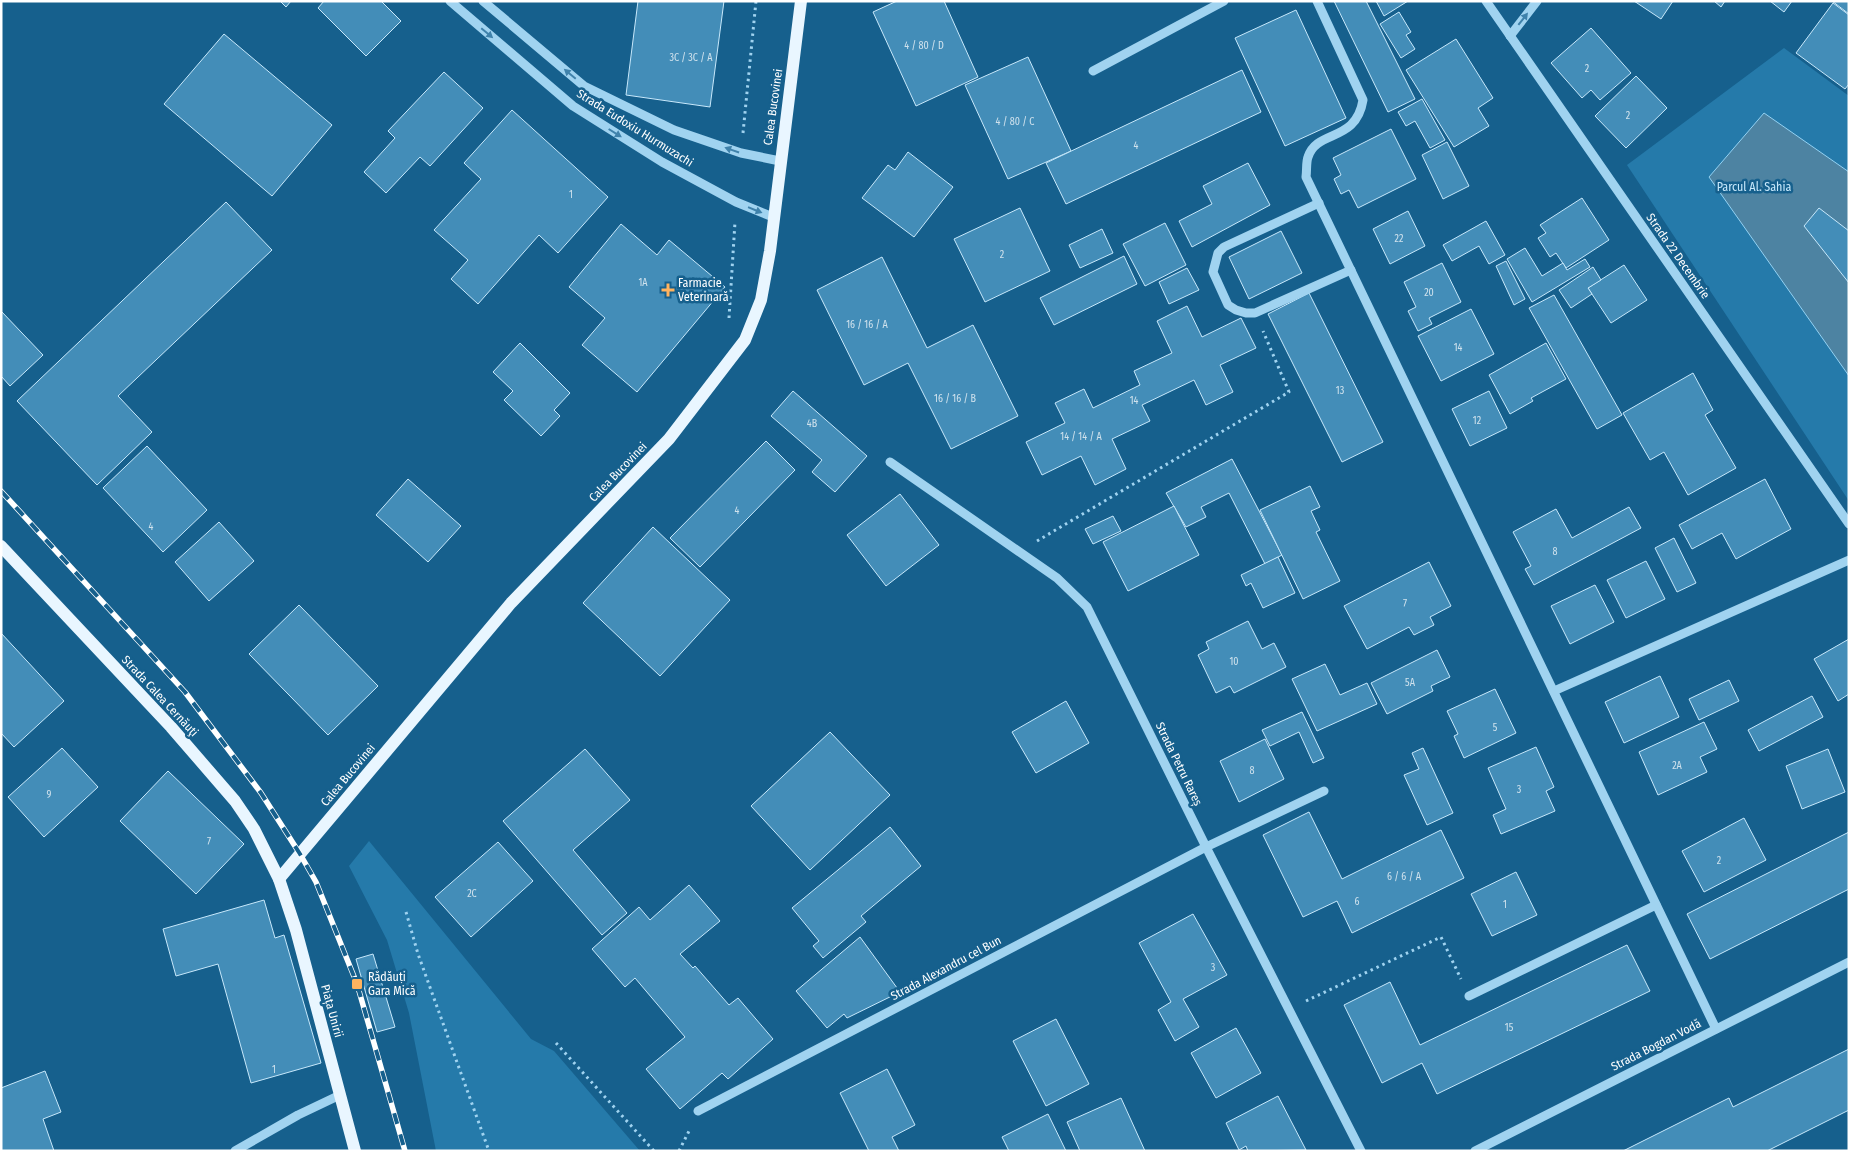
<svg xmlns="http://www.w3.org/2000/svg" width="1850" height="1152" viewBox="0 0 1850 1152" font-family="'Fira Sans Condensed',sans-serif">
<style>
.green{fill:#257aaa}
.water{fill:#4d83a2;stroke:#93d1f2}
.building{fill:#438db8;stroke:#c7e8fb}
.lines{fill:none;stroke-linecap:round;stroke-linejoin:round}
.path{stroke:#a0d3f0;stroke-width:3;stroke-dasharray:2.5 4;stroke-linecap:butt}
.minor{stroke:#a0d3f0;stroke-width:9}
.major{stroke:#e9f6ff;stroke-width:12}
.rail-casing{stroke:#fff;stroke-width:5.5}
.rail{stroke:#16608d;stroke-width:4;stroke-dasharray:11;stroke-linecap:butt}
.oneway{fill:#3f82ab}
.poi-dot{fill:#ffb35f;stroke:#16608d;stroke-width:2}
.labels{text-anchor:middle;stroke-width:5;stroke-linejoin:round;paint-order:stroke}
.number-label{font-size:10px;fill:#d0e2ed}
.street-label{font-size:12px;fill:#fff;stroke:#16608d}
.park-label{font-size:12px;fill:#c7e8fb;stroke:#16608d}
.poi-label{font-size:12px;fill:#fff;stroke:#16608d;text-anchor:start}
</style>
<rect width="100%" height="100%" fill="#16608d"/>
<g class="green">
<path d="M1784 48 1849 96V501L1627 165Z"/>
<path d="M369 841 531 1039 554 1051 640 1151H436L409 1013 387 940 349 866Z"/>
</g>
<path class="water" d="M1764 113 1849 172V376L1709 177Z"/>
<g class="building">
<path d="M280 1H291L286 7Z"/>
<path d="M324 1H381L401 21 366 56 318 8Z"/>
<path d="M638 1H724L710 107 626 95Z"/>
<path d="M897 1H944L978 77 916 106 873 12Z"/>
<path d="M1334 1H1366L1415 99 1388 112Z"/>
<path d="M1376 1H1408L1384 16Z"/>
<path d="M1634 1H1673L1661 19Z"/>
<path d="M1714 1H1725L1721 7Z"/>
<path d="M1770 1H1792L1784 12Z"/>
<path d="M1832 1H1849V14Z"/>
<path d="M1833 3 1849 15V84L1845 89 1796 53Z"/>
<path d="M1296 10 1346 118 1285 146 1235 38Z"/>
<path d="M1399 12 1411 32 1406 35 1415 49 1401 58 1380 24Z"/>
<path d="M1591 28 1631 73 1600 100 1591 90 1582 98 1551 63Z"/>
<path d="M224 34 332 125 272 196 164 104Z"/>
<path d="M1456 39 1493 98 1478 108 1489 126 1454 147 1406 70Z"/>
<path d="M1028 57 1071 151 1008 179 965 85Z"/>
<path d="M1242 70 1261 112 1066 204 1046 163Z"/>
<path d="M444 72 483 108 430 166 420 157 386 193 364 172 395 138 388 131Z"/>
<path d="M1636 76 1667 108 1626 148 1595 116Z"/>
<path d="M1422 99 1445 140 1430 148 1415 121 1406 126 1398 112Z"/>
<path d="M512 110 608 197 558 253 539 235 478 304 451 279 468 260 434 230 481 179 464 163Z"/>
<path d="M1391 129 1416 179 1358 208 1349 190 1341 194 1334 179 1341 175 1333 158Z"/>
<path d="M1447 142 1469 186 1443 199 1422 155Z"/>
<path d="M908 152 953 187 914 237 862 198 888 165 895 170Z"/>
<path d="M1248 163 1270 205 1192 247 1179 221 1212 204 1203 186Z"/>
<path d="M1582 198 1609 240 1566 268 1556 253 1550 257 1538 238 1546 233 1540 225Z"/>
<path d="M226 202 272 250 118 396 152 432 97 485 17 401Z"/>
<path d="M1020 208 1050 271 985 302 954 239Z"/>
<path d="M1819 208 1849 231V283L1804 226Z"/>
<path d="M1408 211 1425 246 1390 264 1373 229Z"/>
<path d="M1486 221 1505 255 1489 264 1479 246 1452 261 1443 245Z"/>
<path d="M1165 223 1186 265 1145 286 1123 244Z"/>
<path d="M621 224 657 255 669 240 725 287 637 392 582 345 605 318 569 287Z"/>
<path d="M1102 229 1113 253 1080 268 1069 245Z"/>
<path d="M1281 231 1302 273 1249 299 1229 257Z"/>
<path d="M1525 248 1542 276 1563 263 1567 270 1585 259 1590 267 1532 302 1507 259Z"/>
<path d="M1124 256 1137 284 1054 325 1040 298Z"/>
<path d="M882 257 927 348 973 325 1018 416 951 449 908 363 864 385 817 290Z"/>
<path d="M1506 261 1525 299 1514 305 1496 266Z"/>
<path d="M1442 263 1461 302 1429 318 1432 324 1418 331 1408 311 1416 307 1404 282Z"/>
<path d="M1624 265 1647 300 1611 323 1588 288Z"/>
<path d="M1593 267 1601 280 1588 288 1592 294 1571 308 1559 290Z"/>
<path d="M1187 268 1199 290 1169 304 1159 282Z"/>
<path d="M1309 293 1383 442 1342 462 1268 314Z"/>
<path d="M1554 295 1622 415 1597 429 1529 308Z"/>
<path d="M1187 306 1202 337 1241 318 1256 348 1220 365 1233 392 1206 405 1194 380 1142 405 1150 421 1112 439 1126 469 1095 485 1081 456 1042 475 1026 442 1065 423 1055 403 1084 389 1093 408 1140 385 1134 371 1172 353 1157 321Z"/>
<path d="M1471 309 1494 354 1441 381 1418 336Z"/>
<path d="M1 311 43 355 10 386 1 376Z"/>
<path d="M520 343 570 393 554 410 560 416 541 436 504 400 513 391 493 372Z"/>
<path d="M1546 343 1566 379 1531 398 1533 401 1510 414 1489 375Z"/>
<path d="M1693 373 1713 410 1705 415 1736 468 1688 495 1664 452 1650 460 1623 413Z"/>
<path d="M793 391 867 456 835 492 812 472 822 460 771 416Z"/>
<path d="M1489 391 1507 428 1470 446 1452 409Z"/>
<path d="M766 441 795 470 700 567 670 538Z"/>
<path d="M147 446 207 510 163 552 103 488Z"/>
<path d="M1232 459 1282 555 1265 564 1229 493 1201 507 1206 517 1186 527 1166 493Z"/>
<path d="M408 479 461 526 428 562 376 515Z"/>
<path d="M1765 479 1791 529 1736 559 1722 533 1692 549 1679 525Z"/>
<path d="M1310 486 1320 507 1311 511 1320 530 1316 532 1340 581 1303 599 1260 510Z"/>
<path d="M900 494 939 545 886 586 847 535Z"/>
<path d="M1174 506 1199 555 1128 591 1103 542Z"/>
<path d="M1629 507 1641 528 1534 585 1525 569 1531 566 1513 532 1556 509 1572 538Z"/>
<path d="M1113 516 1121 531 1093 544 1085 529Z"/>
<path d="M219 522 254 561 209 601 175 562Z"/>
<path d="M653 527 730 600 660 676 583 603Z"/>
<path d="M1674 538 1696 583 1677 592 1655 548Z"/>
<path d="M1278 557 1295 593 1263 608 1251 583 1246 586 1241 575Z"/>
<path d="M1646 561 1665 599 1626 618 1607 580Z"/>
<path d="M1429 562 1451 606 1430 617 1434 625 1414 635 1409 627 1367 649 1344 606Z"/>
<path d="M1595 585 1614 622 1570 644 1551 606Z"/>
<path d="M299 605 378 686 328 735 249 654Z"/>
<path d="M1248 621 1262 649 1274 643 1286 667 1234 693 1230 686 1216 693 1198 655 1209 649 1206 642Z"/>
<path d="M1 633 64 701 14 747 1 733Z"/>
<path d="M1849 639V694L1838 701 1814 659Z"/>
<path d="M1437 650 1450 677 1431 686 1433 691 1387 714 1371 683Z"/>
<path d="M1325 664 1340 695 1367 683 1377 704 1317 731 1292 679Z"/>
<path d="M1660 676 1679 717 1624 743 1605 702Z"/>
<path d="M1729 680 1739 701 1699 720 1689 699Z"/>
<path d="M1495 689 1516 733 1464 758 1454 736 1458 734 1447 711Z"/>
<path d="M1812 696 1823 717 1759 751 1748 730Z"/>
<path d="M1066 701 1089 743 1036 773 1012 732Z"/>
<path d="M1302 712 1324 758 1313 763 1299 732 1270 746 1262 730Z"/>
<path d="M1704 722 1717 749 1700 757 1707 772 1658 795 1639 752Z"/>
<path d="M830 732 890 795 810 870 751 806Z"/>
<path d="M1265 739 1284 779 1239 802 1220 761Z"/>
<path d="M1536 747 1554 787 1546 791 1555 811 1501 834 1493 815 1506 809 1488 768Z"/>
<path d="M62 748 98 787 44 837 8 797Z"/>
<path d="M1423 748 1453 813 1427 825 1404 775 1419 769 1412 753Z"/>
<path d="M585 749 630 800 573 850 627 913 602 935 503 821Z"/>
<path d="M1828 749 1845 792 1802 809 1786 766Z"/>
<path d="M168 771 244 844 196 894 120 821Z"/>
<path d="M1309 812 1342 879 1441 830 1464 878 1352 933 1337 901 1303 917 1263 835Z"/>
<path d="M1744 818 1766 860 1704 892 1682 851Z"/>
<path d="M890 827 921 866 861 916 866 922 823 958 813 946 819 941 792 908Z"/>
<path d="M1849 832V889L1710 959 1687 914Z"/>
<path d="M498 842 533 881 471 937 435 897Z"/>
<path d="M1516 872 1537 915 1492 936 1471 894Z"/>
<path d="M689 885 720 921 680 954 693 968 695 966 729 1005 738 998 773 1039 728 1079 722 1073 680 1109 646 1069 685 1037 635 978 625 987 592 949 639 907 650 920Z"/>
<path d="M264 900 275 938 284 935 321 1063 251 1083 218 964 176 976 163 929Z"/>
<path d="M1193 914 1227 975 1183 999 1199 1027 1175 1041 1158 1010 1171 1002 1139 943Z"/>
<path d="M860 937 900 992 847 1018 844 1014 827 1028 796 991Z"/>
<path d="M1627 945 1650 991 1437 1094 1422 1063 1382 1083 1344 1005 1390 982 1420 1045Z"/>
<path d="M373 954 395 1027 377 1032 356 959Z"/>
<path d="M1056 1019 1089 1084 1046 1106 1013 1041Z"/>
<path d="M1236 1028 1261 1073 1216 1098 1191 1053Z"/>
<path d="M1849 1049V1110L1767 1151H1623L1729 1098 1733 1107Z"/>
<path d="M887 1069 915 1125 892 1137 899 1151H869L840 1093Z"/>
<path d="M45 1071 61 1112 43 1119 54 1151H1V1088Z"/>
<path d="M1278 1096 1306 1150 1248 1151 1246 1146 1239 1150 1226 1123Z"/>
<path d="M1121 1098 1145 1151H1080L1067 1122Z"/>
<path d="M1048 1114 1066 1151H1009L1002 1137Z"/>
</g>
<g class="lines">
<g class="path">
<path d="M743 133 756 1"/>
<path d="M729 318 735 222"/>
<path d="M1037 541 1289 392 1263 331"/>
<path d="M406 912 418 954 489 1151"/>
<path d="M1306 1001 1441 937 1461 979"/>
<path d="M556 1043 654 1151"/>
<path d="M679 1151 690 1129"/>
</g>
<g class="minor">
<path d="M450 1 573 106 662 162 736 202 773 217"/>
<path d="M483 1 584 86 674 130 741 153 780 161"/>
<path d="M1317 1 1363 100C1356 143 1317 129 1308 157 1306 162 1307 170 1306 177L1716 1029"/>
<path d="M1486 1 1849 524"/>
<path d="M1510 36 1537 1"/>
<path d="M1093 71 1224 1"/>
<path d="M1319 203 1224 247 1218 253 1213 272 1228 305 1236 310 1246 313H1255L1351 270"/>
<path d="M890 462 1057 578 1087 607 1206 847 1361 1151"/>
<path d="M1554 691 1849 560"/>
<path d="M1469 996 1656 905"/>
<path d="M698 1111 1206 847 1324 791"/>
<path d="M235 1151 298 1115 340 1095"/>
<path d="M1475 1151 1849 962"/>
</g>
<g class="major">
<path d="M1 546 171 727 235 801 254 829 279 879 296 930 355 1151"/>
<path d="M279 879 511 603 669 439 745 340 761 300 770 251 801 1"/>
</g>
<defs>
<path id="rail" d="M1 491 185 692 261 793 300 854 316 882 357 984 405 1151"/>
</defs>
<use href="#rail" class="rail-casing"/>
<use href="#rail" class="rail"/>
</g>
<defs><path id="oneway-solid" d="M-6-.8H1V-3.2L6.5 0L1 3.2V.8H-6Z" transform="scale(1.25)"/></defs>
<g class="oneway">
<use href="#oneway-solid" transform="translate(1523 19) rotate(-52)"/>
<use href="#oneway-solid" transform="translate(487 33) rotate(40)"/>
<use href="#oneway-solid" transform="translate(570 74) rotate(-140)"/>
<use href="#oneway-solid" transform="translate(615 133) rotate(32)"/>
<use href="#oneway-solid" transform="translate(732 150) rotate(-161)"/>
<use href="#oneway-solid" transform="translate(755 210) rotate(22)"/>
</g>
<g class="poi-dot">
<path d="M665.5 282.5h5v5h5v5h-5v5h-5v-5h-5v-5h5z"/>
<rect x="351" y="978" width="12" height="12" rx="2.5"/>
</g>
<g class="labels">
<g class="number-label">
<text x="924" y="49">4 / 80 / D</text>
<text x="691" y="61">3C / 3C / A</text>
<text x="1587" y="72">2</text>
<text x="1628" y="119">2</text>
<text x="1015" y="125">4 / 80 / C</text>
<text x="1136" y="149">4</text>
<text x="571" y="198">1</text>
<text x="1399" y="242">22</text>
<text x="1002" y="258">2</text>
<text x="643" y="286">1A</text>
<text x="1429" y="296">20</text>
<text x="867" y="328">16 / 16 / A</text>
<text x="1458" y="351">14</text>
<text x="1340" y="394">13</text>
<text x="955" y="402">16 / 16 / B</text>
<text x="1134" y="404">14</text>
<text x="1477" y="424">12</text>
<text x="812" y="427">4B</text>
<text x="1081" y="440">14 / 14 / A</text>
<text x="737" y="514">4</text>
<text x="151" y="530">4</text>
<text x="1555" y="555">8</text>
<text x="1405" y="607">7</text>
<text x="1234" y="665">10</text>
<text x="1410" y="686">5A</text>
<text x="1495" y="731">5</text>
<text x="1677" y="769">2A</text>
<text x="1252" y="774">8</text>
<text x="1519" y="793">3</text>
<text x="49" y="798">9</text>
<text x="209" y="845">7</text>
<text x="1719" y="864">2</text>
<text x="1404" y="880">6 / 6 / A</text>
<text x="472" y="897">2C</text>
<text x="1357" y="905">6</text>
<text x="1505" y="908">1</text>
<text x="1213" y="971">3</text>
<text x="1509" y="1031">15</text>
<text x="274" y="1073">1</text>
</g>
<g class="street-label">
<text transform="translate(773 107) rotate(-82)" y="4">Calea Bucovinei</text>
<text transform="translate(635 128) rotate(32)" y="4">Strada Eudoxiu Hurmuzachi</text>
<text transform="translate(1678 256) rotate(55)" y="4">Strada 22 Decembrie</text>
<text transform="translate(618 472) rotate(-46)" y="4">Calea Bucovinei</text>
<text transform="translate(160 696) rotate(47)" y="4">Strada Calea Cernăuţi</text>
<text transform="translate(1179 764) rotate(64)" y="4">Strada Petru Rareș</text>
<text transform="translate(348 775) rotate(-50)" y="4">Calea Bucovinei</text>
<text transform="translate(946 968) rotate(-28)" y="4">Strada Alexandru cel Bun</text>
<text transform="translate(332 1011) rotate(75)" y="4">Piața Unirii</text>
<text transform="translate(1656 1045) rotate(-27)" y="4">Strada Bogdan Vodă</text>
</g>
<g class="park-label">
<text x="1754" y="191">Parcul Al. Sahia</text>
</g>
<g class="poi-label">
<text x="678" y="287">Farmacie<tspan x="678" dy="14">Veterinară</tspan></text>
<text x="368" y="981">Rădăuți<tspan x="368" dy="14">Gara Mică</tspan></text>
</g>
</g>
<rect width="1850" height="1152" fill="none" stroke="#ffffff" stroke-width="5"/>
</svg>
